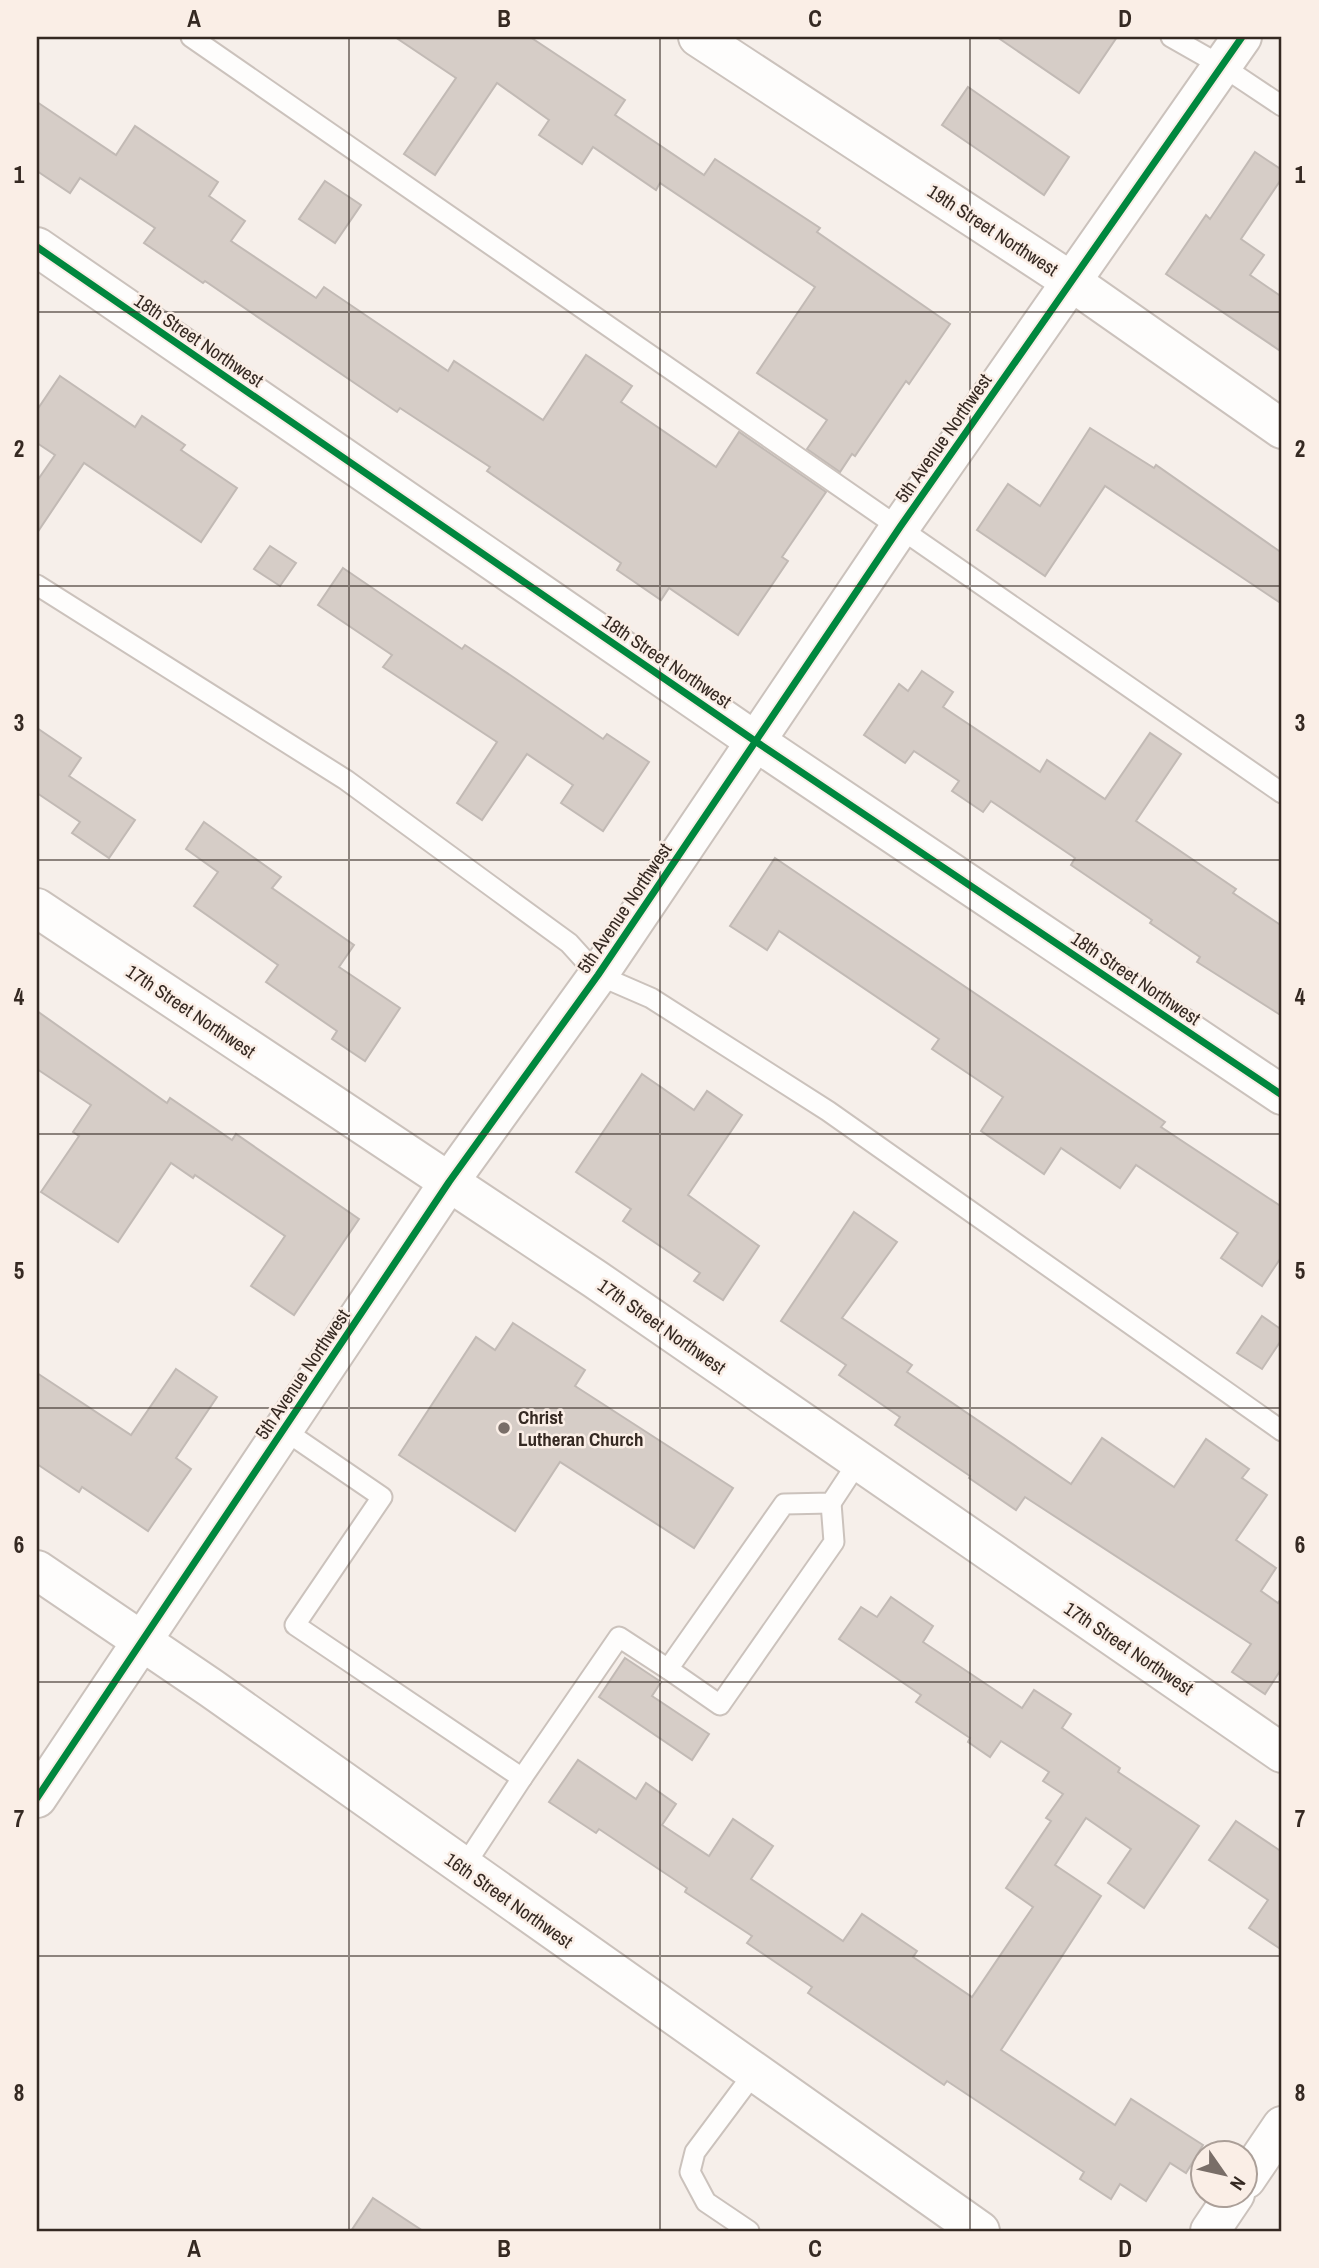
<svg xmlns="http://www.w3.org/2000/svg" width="1319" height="2268" viewBox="0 0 1319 2268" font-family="'Archivo Narrow',sans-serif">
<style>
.building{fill:#d6cdc7;stroke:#c2bab5;stroke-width:2}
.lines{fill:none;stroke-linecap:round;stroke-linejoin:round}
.lane-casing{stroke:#cbc2bc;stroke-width:23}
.street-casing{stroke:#cbc2bc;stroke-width:42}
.secondary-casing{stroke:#cbc2bc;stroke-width:42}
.lane{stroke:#fefdfc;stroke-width:19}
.street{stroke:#fefdfc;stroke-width:38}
.secondary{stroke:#fefdfc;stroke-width:38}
.cycleway-casing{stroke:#faeee6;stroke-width:11}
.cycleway{stroke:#00873e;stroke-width:7}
.grid{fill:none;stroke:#352922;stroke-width:2;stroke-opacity:0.55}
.poi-dot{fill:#796e68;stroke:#faeee6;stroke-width:2.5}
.labels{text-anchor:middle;stroke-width:5;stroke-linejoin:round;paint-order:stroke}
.street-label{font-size:19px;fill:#352922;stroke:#faeee6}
.poi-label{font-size:19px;font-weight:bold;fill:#352922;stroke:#faeee6;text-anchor:start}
.neatline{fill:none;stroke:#352922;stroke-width:2.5}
.grid-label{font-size:23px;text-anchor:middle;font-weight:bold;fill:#352922}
</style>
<rect width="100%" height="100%" fill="#f6efea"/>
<g class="building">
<path d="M395 37H530L625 100 615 115 704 175 715 159 820 228 817 232 950 324 909 384 906 381 855 456 852 454 840 472 807 449 827 420 757 373 815 287 660 183 656 190 593 147 582 164 539 135 549 120 497 83 435 175 404 154 456 78Z"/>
<path d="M997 37H1117L1079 93Z"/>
<path d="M968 87 1069 157 1044 195 942 125Z"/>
<path d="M37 102 116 155 135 126 218 182 209 196 245 221 231 241 316 298 324 287 448 371 454 361 543 420 586 355 632 386 621 402 716 467 739 432 826 492 782 557 788 561 738 635 669 588 661 600 617 570 621 563 487 471 490 467 400 408 397 412 205 281 203 283 144 243 155 228 80 178 70 193 37 171Z"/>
<path d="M1255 152 1282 170V178L1241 239 1264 255 1250 275 1282 297V352L1166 274 1206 215 1210 219Z"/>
<path d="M325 181 361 205 335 243 299 219Z"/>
<path d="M60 376 135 427 142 416 185 445 181 450 237 488 201 542 84 463 37 533V481L55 455 37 443V410Z"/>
<path d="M1090 428 1154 468 1156 465 1282 553V604L1105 486 1045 576 977 530 1008 484 1040 506Z"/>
<path d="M270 546 296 563 280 586 254 569Z"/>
<path d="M343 568 462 649 465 645 513 677 603 739 607 734 649 762 603 831 561 803 573 785 527 754 482 820 457 803 497 742 383 667 392 655 318 605Z"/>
<path d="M922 671 953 692 943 707 1040 772 1047 760 1105 799 1150 733 1181 754 1136 821 1236 889 1233 893 1282 926V1016L1197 962 1200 957 1150 923 1152 920 1071 865 1075 858 991 801 983 812 952 791 959 781 914 751 905 763 864 735 899 684 908 691Z"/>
<path d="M37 728 81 758 69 776 135 820 109 858 72 833 80 822 37 793Z"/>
<path d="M204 822 281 877 272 888 354 945 339 967 400 1008 365 1061 332 1039 337 1031 266 982 278 965 194 906 218 872 186 849Z"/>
<path d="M775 858 1165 1122 1161 1127 1282 1207V1256L1262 1286 1221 1258 1238 1233 1136 1165 1120 1188 1061 1148 1044 1174 981 1131 1003 1097 932 1049 939 1039 779 931 767 950 730 926Z"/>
<path d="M37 1011 167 1103 170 1098 232 1140 236 1134 359 1219 294 1315 251 1286 285 1236 195 1175 193 1178 171 1163 118 1242 41 1192 79 1136 73 1132 91 1105 37 1069Z"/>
<path d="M642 1074 694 1110 707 1091 742 1115 688 1195 759 1246 723 1300 694 1281 700 1273 623 1221 631 1209 576 1172Z"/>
<path d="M854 1212 897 1242 842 1318 912 1365 907 1372 1071 1484 1102 1438 1174 1487 1206 1439 1249 1469 1242 1478 1267 1495 1236 1540 1276 1568 1261 1591 1278 1603 1282 1597V1668L1265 1694 1232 1672 1251 1644 1025 1497 1016 1510 969 1478 970 1476 895 1425 900 1417 839 1375 846 1365 781 1321Z"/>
<path d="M1262 1316 1282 1330V1339L1262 1369 1237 1353Z"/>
<path d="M513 1323 585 1370 575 1386 733 1488 694 1548 560 1462 515 1531 399 1455 476 1337 495 1350Z"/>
<path d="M176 1369 217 1397 176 1458 191 1469 148 1531 82 1487 79 1492 37 1464V1373L131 1435Z"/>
<path d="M891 1597 933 1626 923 1642 1022 1708 1034 1690 1071 1714 1062 1728 1120 1768 1118 1772 1199 1826 1144 1908 1108 1883 1131 1849 1086 1818 1055 1865 1101 1896 1001 2050 1115 2125 1131 2099 1203 2145 1186 2173 1170 2163 1146 2201 1120 2184 1111 2199 1080 2179 1084 2172 947 2081 944 2085 808 1993 812 1987 747 1943 752 1936 685 1892 687 1888 599 1829 596 1833 549 1802 578 1760 636 1799 646 1783 676 1804 662 1825 709 1856 733 1819 773 1846 751 1879 843 1941 862 1914 917 1951 913 1957 972 1997 1033 1907 1006 1888 1051 1821 1046 1818 1063 1794 1043 1781 1049 1772 1001 1741 990 1757 968 1742 970 1738 916 1702 921 1695 839 1639 861 1607 877 1617Z"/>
<path d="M625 1658 661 1682 652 1696 709 1734 692 1760 599 1697Z"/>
<path d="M1236 1821 1282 1852V1950L1249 1928 1268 1900 1209 1860Z"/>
<path d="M373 2198 423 2231H351Z"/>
</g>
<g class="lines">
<defs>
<g id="lane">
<path d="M191 37 1282 793"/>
<path d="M1171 37 1222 66 1282 106"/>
<path d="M37 585 346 780 569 943 598 975 651 998 828 1111 1282 1431"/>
<path d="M284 1430 382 1497 295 1625 522 1778 463 1868"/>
<path d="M668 1669 720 1705 834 1542 831 1503"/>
<path d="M522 1778 619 1637 668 1669 784 1504 831 1503 858 1462"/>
<path d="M749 2231 706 2202 690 2172 695 2152 754 2073"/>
</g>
<g id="street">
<path d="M698 37 1072 282 1282 429"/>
<path d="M37 247 755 741 1282 1095"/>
<path d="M37 908 595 1279 1282 1753"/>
<path d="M37 1798 449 1182 598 975 900 527 1242 37"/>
<path d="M1246 2179 1282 2126"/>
<path d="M1210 2231 1235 2194"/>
</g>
<path id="secondary" d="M37 1570 211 1688 980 2231"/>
</defs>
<use href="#lane" class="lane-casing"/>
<use href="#street" class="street-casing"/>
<use href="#secondary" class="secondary-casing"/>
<use href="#lane" class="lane"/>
<use href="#street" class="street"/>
<use href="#secondary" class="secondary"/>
<defs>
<g id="cycleway">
<path d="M37 247 755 741 1282 1095"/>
<path d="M37 1798 449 1182 598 975 900 527 1242 37"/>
</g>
</defs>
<use href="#cycleway" class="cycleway-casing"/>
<use href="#cycleway" class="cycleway"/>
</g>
<path class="grid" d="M349 37V2231M660 37V2231M970 37V2231M37 312H1282M37 586H1282M37 860H1282M37 1134H1282M37 1408H1282M37 1682H1282M37 1956H1282"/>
<circle class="poi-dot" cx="504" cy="1428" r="7"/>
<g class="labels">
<g class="street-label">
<text transform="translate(993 230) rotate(33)" y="7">19th Street Northwest</text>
<text transform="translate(199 340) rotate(34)" y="7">18th Street Northwest</text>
<text transform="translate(943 438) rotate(-55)" y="7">5th Avenue Northwest</text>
<text transform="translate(667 661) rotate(34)" y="7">18th Street Northwest</text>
<text transform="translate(624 908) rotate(-56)" y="7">5th Avenue Northwest</text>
<text transform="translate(1136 978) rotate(34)" y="7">18th Street Northwest</text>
<text transform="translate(191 1011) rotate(34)" y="7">17th Street Northwest</text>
<text transform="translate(662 1326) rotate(35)" y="7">17th Street Northwest</text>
<text transform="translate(302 1374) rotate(-56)" y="7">5th Avenue Northwest</text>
<text transform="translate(1129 1648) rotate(34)" y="7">17th Street Northwest</text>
<text transform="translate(509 1900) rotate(35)" y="7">16th Street Northwest</text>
</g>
<g class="poi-label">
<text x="518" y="1424">Christ<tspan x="518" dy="22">Lutheran Church</tspan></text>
</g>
</g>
<rect width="1319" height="2268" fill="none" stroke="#faeee6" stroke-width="77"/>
<g transform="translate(1224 2174) rotate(124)"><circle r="33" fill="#faeee6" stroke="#ab9f98" stroke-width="2"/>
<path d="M0-5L12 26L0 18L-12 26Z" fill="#796e68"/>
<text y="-10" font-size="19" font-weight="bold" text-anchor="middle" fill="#352922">N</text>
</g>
<rect x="38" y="38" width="1242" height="2192" class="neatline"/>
<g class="grid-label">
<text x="194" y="27">A</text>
<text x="504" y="27">B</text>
<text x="815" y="27">C</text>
<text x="1125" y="27">D</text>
<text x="19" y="183">1</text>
<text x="1300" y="183">1</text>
<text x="19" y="457">2</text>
<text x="1300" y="457">2</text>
<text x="19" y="731">3</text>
<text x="1300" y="731">3</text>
<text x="19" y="1005">4</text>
<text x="1300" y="1005">4</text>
<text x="19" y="1279">5</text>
<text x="1300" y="1279">5</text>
<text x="19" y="1553">6</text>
<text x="1300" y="1553">6</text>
<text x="19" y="1827">7</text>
<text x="1300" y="1827">7</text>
<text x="19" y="2101">8</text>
<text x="1300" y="2101">8</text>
<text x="194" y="2257">A</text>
<text x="504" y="2257">B</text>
<text x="815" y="2257">C</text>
<text x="1125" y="2257">D</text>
</g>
</svg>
